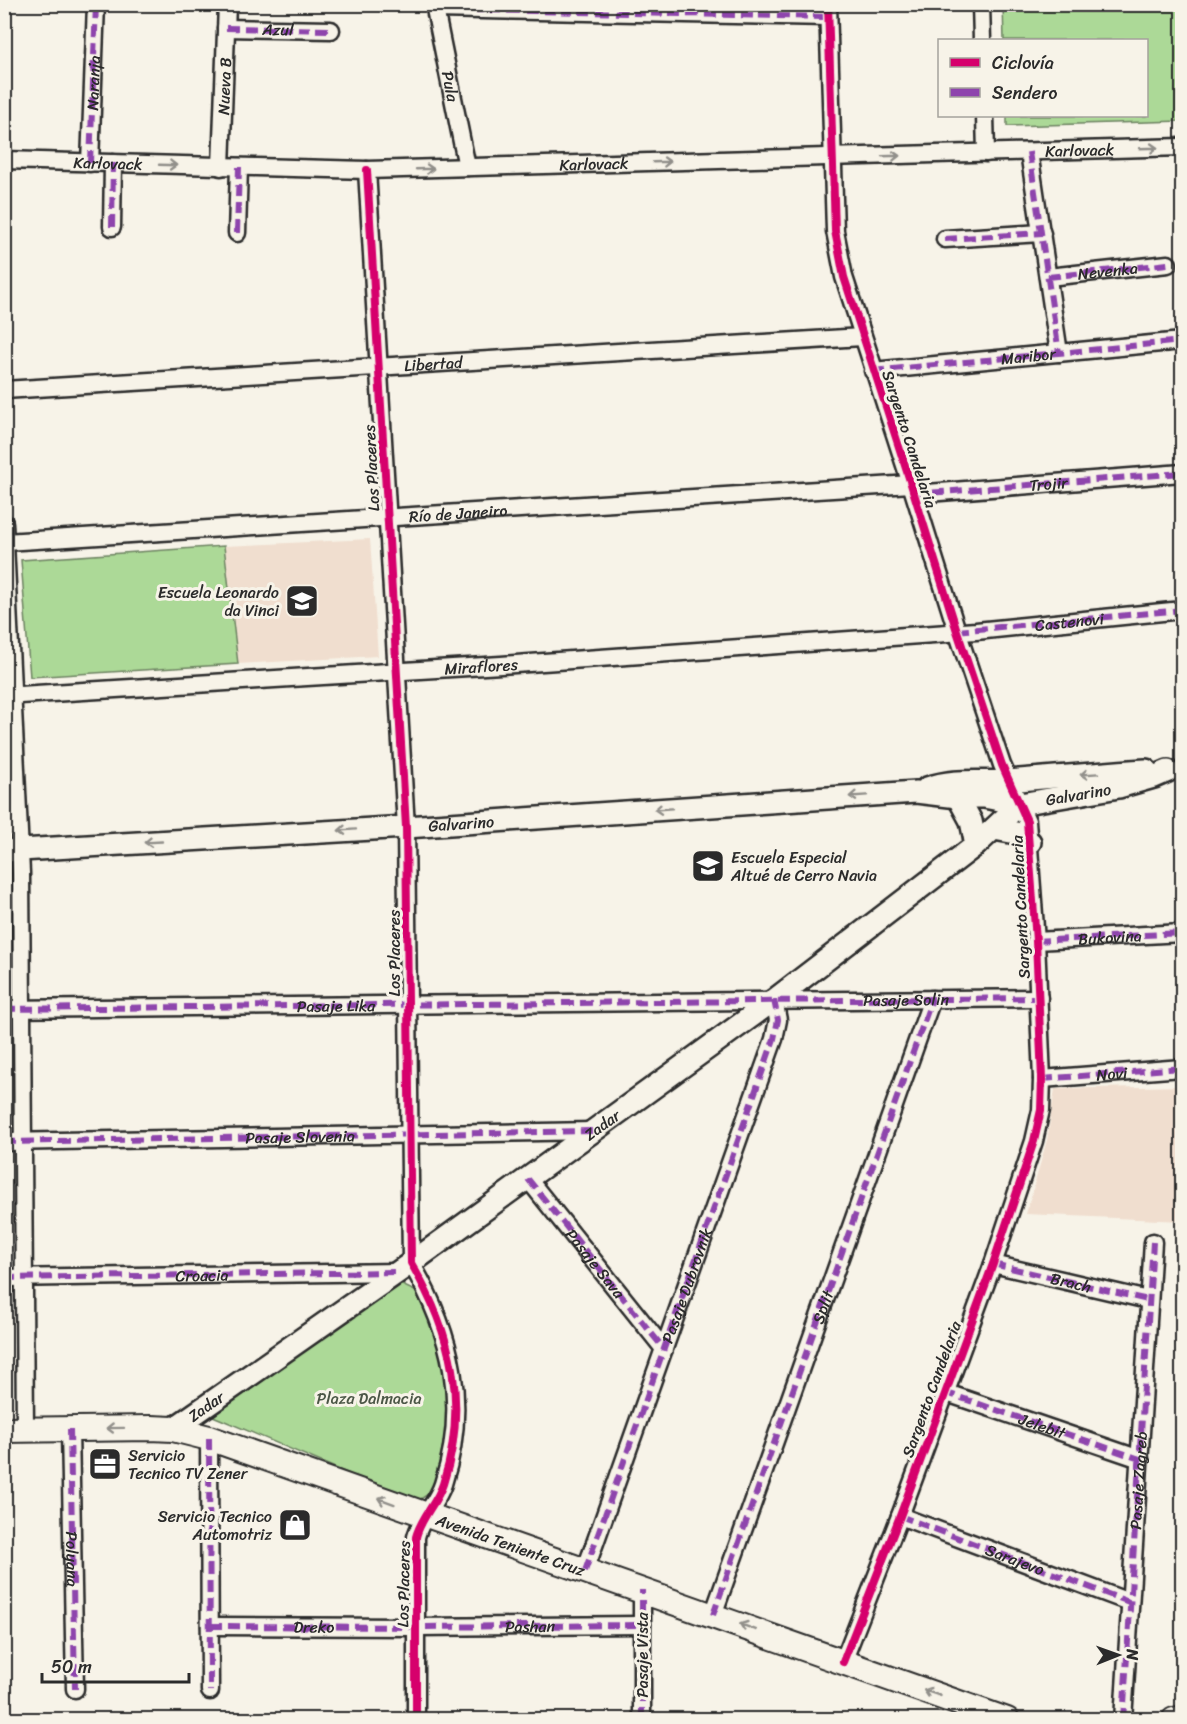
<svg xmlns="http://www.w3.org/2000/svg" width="1187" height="1724" viewBox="0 0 1187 1724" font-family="Sriracha,sans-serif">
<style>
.built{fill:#f0decf}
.green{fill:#acd997;stroke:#6c8261;stroke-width:1.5}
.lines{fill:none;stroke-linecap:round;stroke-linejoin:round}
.minor-casing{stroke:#2b2b2b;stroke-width:21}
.tertiary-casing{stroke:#2b2b2b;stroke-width:26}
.secondary-casing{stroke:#2b2b2b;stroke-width:28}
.minor{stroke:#f7f3e8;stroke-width:16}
.tertiary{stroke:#f7f3e8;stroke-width:21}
.secondary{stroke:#f7f3e8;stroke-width:24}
.quiet{stroke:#8e44ad;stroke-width:6;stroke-dasharray:12 6;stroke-linecap:butt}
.cycleway-casing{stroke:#f7f3e8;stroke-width:11}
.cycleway{stroke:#d6006c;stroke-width:8}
.oneway{stroke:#918f8a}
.labels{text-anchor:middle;stroke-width:6;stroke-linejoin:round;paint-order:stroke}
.street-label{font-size:16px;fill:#2b2b2b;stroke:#f7f3e8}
.poi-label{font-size:16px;fill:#2b2b2b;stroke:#f7f3e8;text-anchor:end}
.park-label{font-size:16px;fill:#4b5646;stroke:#f7f3e8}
</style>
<rect width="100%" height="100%" fill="#f7f3e8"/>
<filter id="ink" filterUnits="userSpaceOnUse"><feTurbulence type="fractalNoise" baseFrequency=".0167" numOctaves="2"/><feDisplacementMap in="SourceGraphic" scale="12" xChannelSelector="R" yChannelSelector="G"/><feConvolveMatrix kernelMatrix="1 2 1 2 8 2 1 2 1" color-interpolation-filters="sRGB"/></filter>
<g filter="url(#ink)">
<g class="built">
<path d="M370 539 378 656 238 664 224 546Z"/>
<path d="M1182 1086V1221L1026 1214 1047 1140 1055 1089Z"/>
</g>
<g class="green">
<path d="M1003 5H1182V121L1007 126V116H1146V40H1004Z"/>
<path d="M224 546 238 664 30 677 21 560Z"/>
<path d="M400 1284 415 1291 434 1329 442 1355 447 1406 446 1430 435 1483 430 1493 419 1500 406 1498 213 1416Z"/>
</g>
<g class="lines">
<defs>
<g id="minor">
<path id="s1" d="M434 4 467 167"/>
<path d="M828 4 835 231 844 277 911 484 957 631 1002 765 1027 821 1036 941 1042 1079 1041 1110 1034 1141 993 1264 900 1516 843 1662"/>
<path d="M981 4 982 40"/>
<path d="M435 9 828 17"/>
<path id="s2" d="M226 28 331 30"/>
<path d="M985 116 986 153"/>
<path d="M1029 152 1059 353"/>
<path id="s3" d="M4 160 367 170 1182 147"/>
<path d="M90 163 96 4"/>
<path id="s4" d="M221 167 227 4"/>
<path d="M367 170 406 827 411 1263C452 1333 469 1405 443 1484 437 1503 421 1517 416 1537V1720"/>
<path d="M112 227 113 163"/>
<path d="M237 233 239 167"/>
<path d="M945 239 1042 233"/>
<path d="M1048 277 1168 264"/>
<path d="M873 371 1182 341"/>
<path id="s5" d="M4 390 862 337"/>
<path d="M915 494 1182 473"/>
<path d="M4 523 21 873 25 1430"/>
<path id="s6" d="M5 542 911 484"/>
<path id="s7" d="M4 696 501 665 976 631 1182 610"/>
<path d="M1036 941 1182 933"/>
<path id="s8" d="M4 1009 1039 998"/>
<path id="s9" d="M1042 1079 1182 1068"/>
<path id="s10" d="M4 1142 593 1131"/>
<path id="s11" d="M528 1179 664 1349"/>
<path d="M993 1264 1148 1300"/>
<path d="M4 1278 400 1272"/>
<path d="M944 1392 1140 1459"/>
<path d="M70 1429 75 1689"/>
<path d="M209 1438 210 1691"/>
<path d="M900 1516 1129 1602"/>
<path d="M585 1571 774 1039 778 1020 774 1000"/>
<path id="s12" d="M713 1615 932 999"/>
<path d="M210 1626 416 1627 642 1625"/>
<path d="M642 1720V1590"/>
<path id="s13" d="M1123 1720 1153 1242"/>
</g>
<g id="tertiary">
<path d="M927 788C954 778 980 783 1008 781 1054 777 1100 773 1146 770"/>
<path d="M958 797 971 821 976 845"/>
<path d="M994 829 1016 833 1030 842"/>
<path id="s14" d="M4 851 406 827 916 792 958 797H984L1020 804 1119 787 1154 777 1168 771"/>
<path id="s15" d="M173 1429 411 1263 774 1000 976 845 1020 804"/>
</g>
<g id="secondary">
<path id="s16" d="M4 1430 151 1428 173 1429 209 1438 1007 1720"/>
<path d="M1174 1720 1182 1718"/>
</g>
</defs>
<use href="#minor" class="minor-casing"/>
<use href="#tertiary" class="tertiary-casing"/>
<use href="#secondary" class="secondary-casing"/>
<use href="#minor" class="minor"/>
<use href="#tertiary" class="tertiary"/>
<use href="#secondary" class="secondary"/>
<g class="quiet">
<path d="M435 9 828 17"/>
<path d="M226 28 331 30"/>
<path d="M1029 152 1059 353"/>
<path id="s17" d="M90 163 96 4"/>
<path d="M112 227 113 163"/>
<path d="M237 233 239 167"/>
<path d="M945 239 1042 233"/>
<path id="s18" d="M1048 277 1168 264"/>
<path id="s19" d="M873 371 1182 341"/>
<path id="s20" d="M915 494 1182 473"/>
<path d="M957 631 1182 610"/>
<path id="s21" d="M1036 941 1182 933"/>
<path d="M4 1009 1039 998"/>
<path d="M1042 1079 1182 1068"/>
<path d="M4 1142 593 1131"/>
<path d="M528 1179 664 1349"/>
<path id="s22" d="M993 1264 1148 1300"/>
<path id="s23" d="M4 1278 400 1272"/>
<path id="s24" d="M944 1392 1140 1459"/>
<path id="s25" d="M70 1429 75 1689"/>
<path d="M209 1438 210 1691"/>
<path id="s26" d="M900 1516 1129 1602"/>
<path id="s27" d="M585 1571 774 1039 778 1020 774 1000"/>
<path d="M713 1615 932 999"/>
<path id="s28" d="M210 1626 416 1627 642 1625"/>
<path d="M642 1720V1590"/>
<path d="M1123 1720 1153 1242"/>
</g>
<defs>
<g id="cycleway">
<path d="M828 4 835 231 844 277 911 484 957 631 1002 765 1027 821 1036 941 1042 1079 1041 1110 1034 1141 993 1264 900 1516 843 1662"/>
<path d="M367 170 406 827 411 1263C452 1333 469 1405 443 1484 437 1503 421 1517 416 1537V1720"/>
</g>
</defs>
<use href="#cycleway" class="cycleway-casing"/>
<use href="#cycleway" class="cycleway"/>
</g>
<defs><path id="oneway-shaft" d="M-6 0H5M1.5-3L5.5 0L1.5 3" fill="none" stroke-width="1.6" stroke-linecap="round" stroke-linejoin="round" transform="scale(1.5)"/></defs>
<g class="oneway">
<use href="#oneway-shaft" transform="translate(1149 148) rotate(-2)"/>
<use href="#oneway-shaft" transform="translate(891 156) rotate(-2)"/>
<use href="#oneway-shaft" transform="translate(662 162) rotate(-2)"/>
<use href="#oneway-shaft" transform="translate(168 165) rotate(2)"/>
<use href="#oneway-shaft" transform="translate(425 169) rotate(-2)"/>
<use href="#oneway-shaft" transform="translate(1089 774) rotate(176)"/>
<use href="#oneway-shaft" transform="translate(858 796) rotate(176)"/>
<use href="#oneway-shaft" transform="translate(663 809) rotate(176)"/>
<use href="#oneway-shaft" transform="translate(347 830) rotate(176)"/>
<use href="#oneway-shaft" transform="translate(153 842) rotate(177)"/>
<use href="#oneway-shaft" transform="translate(115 1428) rotate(179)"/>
<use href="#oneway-shaft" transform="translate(386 1501) rotate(-160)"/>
<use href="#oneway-shaft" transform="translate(748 1627) rotate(-160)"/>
<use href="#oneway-shaft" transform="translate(932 1693) rotate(-161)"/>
</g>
</g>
<defs>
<symbol id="school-square" viewBox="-11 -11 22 22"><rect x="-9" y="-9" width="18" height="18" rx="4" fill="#2b2b2b" stroke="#f7f3e8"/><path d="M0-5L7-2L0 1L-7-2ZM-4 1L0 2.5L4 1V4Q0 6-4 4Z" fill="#fff"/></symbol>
<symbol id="office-square" viewBox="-11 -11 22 22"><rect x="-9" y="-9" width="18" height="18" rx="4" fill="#2b2b2b" stroke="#f7f3e8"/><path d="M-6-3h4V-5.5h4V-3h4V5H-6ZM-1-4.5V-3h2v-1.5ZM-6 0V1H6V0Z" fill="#fff"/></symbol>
<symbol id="shop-square" viewBox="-11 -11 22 22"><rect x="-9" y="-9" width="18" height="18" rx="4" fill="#2b2b2b" stroke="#f7f3e8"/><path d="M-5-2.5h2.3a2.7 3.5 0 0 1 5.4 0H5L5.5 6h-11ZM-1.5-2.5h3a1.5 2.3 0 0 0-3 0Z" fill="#fff"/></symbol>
</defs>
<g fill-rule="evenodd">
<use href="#school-square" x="283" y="582" width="38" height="38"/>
<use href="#school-square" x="689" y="847" width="38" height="38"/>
<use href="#office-square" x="86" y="1445" width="38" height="38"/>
<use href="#shop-square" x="276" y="1506" width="38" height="38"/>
</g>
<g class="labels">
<g class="street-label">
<text dy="6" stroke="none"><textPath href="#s2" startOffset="52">Azul</textPath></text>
<text dy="6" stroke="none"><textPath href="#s17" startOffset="80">Naranja</textPath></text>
<text dy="6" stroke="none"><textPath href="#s4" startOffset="81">Nueva B</textPath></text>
<text dy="6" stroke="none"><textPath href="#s1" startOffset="84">Pula</textPath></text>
<text dy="6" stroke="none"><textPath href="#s3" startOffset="1076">Karlovack</textPath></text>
<text dy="6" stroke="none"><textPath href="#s3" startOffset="104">Karlovack</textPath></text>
<text dy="6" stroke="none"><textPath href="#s3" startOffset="590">Karlovack</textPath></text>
<text dy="6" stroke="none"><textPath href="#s18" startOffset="60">Nevenka</textPath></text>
<text dy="6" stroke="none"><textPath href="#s19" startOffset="156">Maribor</textPath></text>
<text dy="6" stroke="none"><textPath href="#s5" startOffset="430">Libertad</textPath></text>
<text transform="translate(910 439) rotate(72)" y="6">Sargento Candelaria</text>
<text transform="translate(371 468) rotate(-93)" y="6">Los Placeres</text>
<text dy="6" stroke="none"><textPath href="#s20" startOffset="134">Trojir</textPath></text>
<text dy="6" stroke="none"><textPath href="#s6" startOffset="454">Río de Janeiro</textPath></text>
<text dy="6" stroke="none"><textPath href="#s7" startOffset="1068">Castenovi</textPath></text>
<text dy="6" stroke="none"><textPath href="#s7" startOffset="478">Miraflores</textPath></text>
<text dy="6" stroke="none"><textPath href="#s14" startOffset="1078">Galvarino</textPath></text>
<text dy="6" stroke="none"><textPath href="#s14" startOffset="458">Galvarino</textPath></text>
<text transform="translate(1020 907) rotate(-93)" y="6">Sargento Candelaria</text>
<text dy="6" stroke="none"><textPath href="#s21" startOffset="74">Bukovina</textPath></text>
<text transform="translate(394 953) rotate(-90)" y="6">Los Placeres</text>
<text dy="6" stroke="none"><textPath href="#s8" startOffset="902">Pasaje Solin</textPath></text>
<text dy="6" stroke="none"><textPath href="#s8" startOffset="332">Pasaje Lika</textPath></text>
<text dy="6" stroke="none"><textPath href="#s9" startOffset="70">Novi</textPath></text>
<text dy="6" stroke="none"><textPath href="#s15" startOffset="526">Zadar</textPath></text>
<text dy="6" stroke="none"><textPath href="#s10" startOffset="296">Pasaje Slovenia</textPath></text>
<text dy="6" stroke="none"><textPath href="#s11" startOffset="108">Pasaje Sava</textPath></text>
<text dy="6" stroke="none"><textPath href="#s23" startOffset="198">Croacia</textPath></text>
<text dy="6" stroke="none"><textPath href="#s22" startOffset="80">Brach</textPath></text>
<text dy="6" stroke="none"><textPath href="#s27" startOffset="303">Pasaje Dubrovnik</textPath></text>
<text dy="6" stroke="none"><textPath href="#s12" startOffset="327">Split</textPath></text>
<text transform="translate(931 1389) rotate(-70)" y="6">Sargento Candelaria</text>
<text dy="6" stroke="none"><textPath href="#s15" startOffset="40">Zadar</textPath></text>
<text dy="6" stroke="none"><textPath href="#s24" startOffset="104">Jelebit</textPath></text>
<text dy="6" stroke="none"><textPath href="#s13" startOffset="240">Pasaje Zagreb</textPath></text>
<text dy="6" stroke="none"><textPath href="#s16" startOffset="526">Avenida Teniente Cruz</textPath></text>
<text dy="6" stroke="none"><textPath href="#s25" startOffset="130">Polyana</textPath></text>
<text dy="6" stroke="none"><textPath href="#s26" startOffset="123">Sarajevo</textPath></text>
<text transform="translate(403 1584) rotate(-89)" y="6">Los Placeres</text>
<text dy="6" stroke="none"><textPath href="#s28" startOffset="320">Pashan</textPath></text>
<text dy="6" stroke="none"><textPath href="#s28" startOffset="104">Dreko</textPath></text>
<text transform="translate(642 1655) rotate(-90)" y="6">Pasaje Vista</text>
</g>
<g class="poi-label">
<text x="279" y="598">Escuela Leonardo<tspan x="279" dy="18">da Vinci</tspan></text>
<text x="731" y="863" text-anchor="start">Escuela Especial<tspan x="731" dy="18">Altué de Cerro Navia</tspan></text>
<text x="128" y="1461" text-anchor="start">Servicio<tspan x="128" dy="18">Tecnico TV Zener</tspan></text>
<text x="272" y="1522">Servicio Tecnico<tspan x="272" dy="18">Automotriz</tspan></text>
</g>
<g class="park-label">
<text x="369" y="1404">Plaza Dalmacia</text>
</g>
</g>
<rect width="1187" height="1724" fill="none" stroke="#f7f3e8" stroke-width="24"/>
<rect x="12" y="12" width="1163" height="1700" fill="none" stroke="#2b2b2b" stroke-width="2" filter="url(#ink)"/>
<rect x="938" y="39" width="210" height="78" fill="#f7f3e8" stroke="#a5a39c" stroke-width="1.5"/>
<rect x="950" y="58" width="30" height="9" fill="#d6006c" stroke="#a5a39c" stroke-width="1.5"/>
<text x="992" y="69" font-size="18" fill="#2b2b2b">Ciclovía</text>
<rect x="950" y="88" width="30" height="9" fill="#8e44ad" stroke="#a5a39c" stroke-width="1.5"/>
<text x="992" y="99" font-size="18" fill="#2b2b2b">Sendero</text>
<g transform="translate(1118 1655) rotate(89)" stroke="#f7f3e8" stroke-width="4.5" paint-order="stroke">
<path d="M0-4.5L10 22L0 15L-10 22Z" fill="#2b2b2b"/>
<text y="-9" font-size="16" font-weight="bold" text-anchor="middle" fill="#2b2b2b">N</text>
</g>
<path d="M42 1673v9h147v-9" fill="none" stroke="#2b2b2b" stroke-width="3"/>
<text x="51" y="1673" font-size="18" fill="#2b2b2b" stroke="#f7f3e8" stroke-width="4.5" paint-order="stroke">50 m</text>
</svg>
